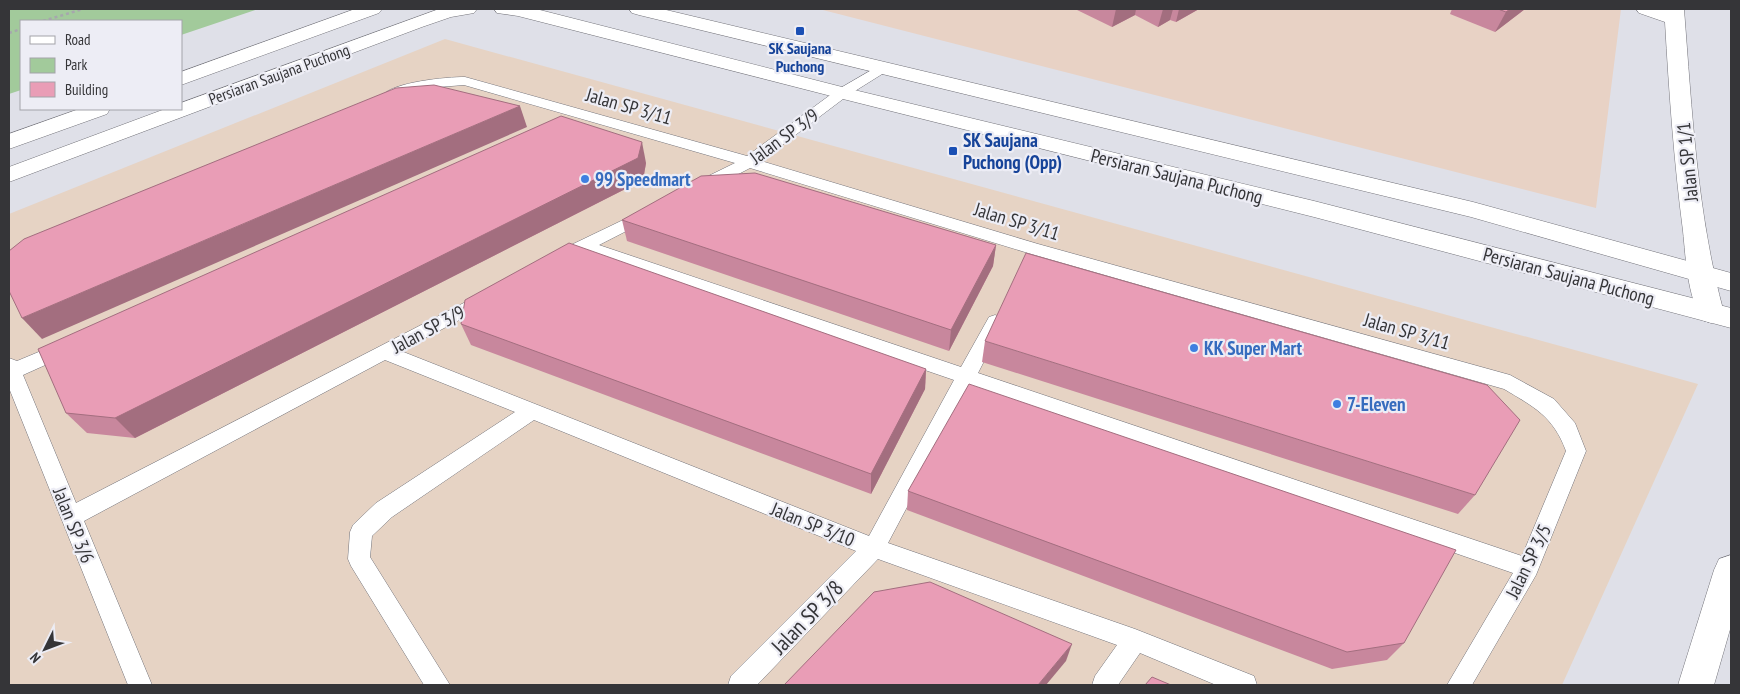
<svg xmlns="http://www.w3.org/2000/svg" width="1740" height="694" viewBox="0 0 1740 694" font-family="'PT Sans Narrow',sans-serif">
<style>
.commercial{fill:#e6d3c4}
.education{fill:#e8d2c5}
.green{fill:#a2ca9b}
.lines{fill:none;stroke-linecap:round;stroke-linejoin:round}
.lane-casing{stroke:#73737a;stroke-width:1}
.street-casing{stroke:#73737a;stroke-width:1}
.secondary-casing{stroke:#73737a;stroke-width:1}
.path{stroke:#a6a7ad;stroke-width:2.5;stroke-dasharray:3 3;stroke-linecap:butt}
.lane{fill:#fff;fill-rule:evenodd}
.street{fill:#fff;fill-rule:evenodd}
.secondary{fill:#fff;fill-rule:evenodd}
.wall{fill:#c8879d}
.shaded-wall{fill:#a36e7f}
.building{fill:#e99db6;stroke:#a36e7f}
.transit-dot{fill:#1a4fb4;stroke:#ededf5;stroke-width:2}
.shop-dot{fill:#3f7fe0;stroke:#ededf5;stroke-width:2}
.labels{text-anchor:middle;stroke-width:4.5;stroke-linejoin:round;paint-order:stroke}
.far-transit-label{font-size:16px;font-weight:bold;fill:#164399;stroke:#ededf5}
.far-street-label{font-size:16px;fill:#353538;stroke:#ededf5}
.street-label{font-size:19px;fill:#353538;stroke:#ededf5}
.transit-label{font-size:19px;font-weight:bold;fill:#164399;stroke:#ededf5;text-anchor:start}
.shop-label{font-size:19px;font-weight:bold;fill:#366cbe;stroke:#ededf5;text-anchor:start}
.near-street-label{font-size:22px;fill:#353538;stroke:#ededf5}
</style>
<rect width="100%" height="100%" fill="#dfe0e8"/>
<path class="commercial" d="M445 39 1698 384 1562 685H9V214Z"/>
<path class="education" d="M819 9H1621L1596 208 1401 158Z"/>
<path class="green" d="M9 9H258L181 35V21H21V90L9 94Z"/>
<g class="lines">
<defs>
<path id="lane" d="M882 64 887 65 889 68 887 71 847 96 761 161 1038 244 1510 375 1554 399 1575 423 1586 451 1536 575 1472 685H1447L1513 573 971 386 888 543 1135 629 1254 676 1257 685H1216L1140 653 1118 685H1092L1095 676 1117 645 878 559 757 685H728L731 676 856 551 534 420 392 517 372 536 370 557 450 685H424L351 566 348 559 350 532 353 525 376 503 515 412 385 360 84 521 152 685H128L9 388V358L17 361 65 341 72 343 74 348 72 353 23 375 76 503 487 291 493 292 496 297 493 302 401 351 869 536 954 380 584 253 577 255 571 253 568 249 571 245 646 209 652 210 654 214 652 218 599 245 961 367 989 317 995 315 1001 317 1004 322 978 373 1522 556 1566 451C1553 416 1534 407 1504 389L1028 253 750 168 708 190 702 191 696 190 694 186 696 182 735 163 464 85 426 88 389 100 384 99 382 96C392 82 447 77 465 77L747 156 837 90Z"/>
<g id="street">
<path d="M1636 9H1684C1692 111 1697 214 1724 313L1720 320 1711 323 1702 320C1687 294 1686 260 1683 231 1674 162 1669 92 1665 22L1639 13Z"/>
<path d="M1731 555V626L1714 685H1678L1714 570 1719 559Z"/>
</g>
<g id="secondary">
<path d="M355 9H382L379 13 181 85V72Z"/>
<path d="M439 9H477L474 13 451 17 422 27 9 182V167L165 109H181V103Z"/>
<path d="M494 9H536L846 88 1314 201 1731 308V328L1314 217 835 97 518 16 497 13Z"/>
<path d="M629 9H662L1473 202 1731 273V291L1471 217 639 15 632 13Z"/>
<path d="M79 109H110L107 114 9 149V134Z"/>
</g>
</defs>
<use href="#lane" class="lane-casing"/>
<use href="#street" class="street-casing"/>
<use href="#secondary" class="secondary-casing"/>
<g class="path">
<path d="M43 21 83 9"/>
<path d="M9 33 21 29"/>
</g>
<use href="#lane" class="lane"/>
<use href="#street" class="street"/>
<use href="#secondary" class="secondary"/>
</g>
<g class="wall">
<path d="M1075 9H1199L1176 22 1170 20 1158 27 1135 15 1112 27Z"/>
<path d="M1452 9H1525L1495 32 1450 14Z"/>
<path d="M646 163 643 180 135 438 87 433 66 413Z"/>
<path d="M622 220 996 245 993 266 949 351 627 241Z"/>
<path d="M461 324 926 369 925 389 871 494 471 345Z"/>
<path d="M985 341 1475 495 1458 514 982 362Z"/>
<path d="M908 491 1404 643 1387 660 1332 669 907 510Z"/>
</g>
<g class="shaded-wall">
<path d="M1116 9H1136L1135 15 1112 27Z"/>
<path d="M1163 9H1173L1170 20 1158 27Z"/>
<path d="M1179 9H1199L1176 22Z"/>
<path d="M1510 9H1525L1495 32 1506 12Z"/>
<path d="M520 106 527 127 42 339 22 318Z"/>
<path d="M642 142 646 163 643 180 135 438 115 418Z"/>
<path d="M996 245 993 266 949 351 951 330Z"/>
<path d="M926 369 925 389 871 494V474Z"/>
<path d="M1072 644 1066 661 1046 685H1038Z"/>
</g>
<g class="building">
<path d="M1498 9H1510L1506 12Z"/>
<path d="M434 85 520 106 22 318 9 291V251L24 239 396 88Z"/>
<path d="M561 116 642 142 638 158 115 418 66 413 38 349Z"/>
<path d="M755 173 996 245 951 330 622 220 701 176Z"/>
<path d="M569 243 926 369 871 474 461 324 465 300Z"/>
<path d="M1026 253 1487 385 1520 420 1475 495 985 341Z"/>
<path d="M969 384 1456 550 1404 643 1347 652 908 491Z"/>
<path d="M930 582 1072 644 1038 685H784L874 592Z"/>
<path d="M1152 677 1171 685H1145Z"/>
</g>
<g class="transit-dot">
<rect x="795" y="26" width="10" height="10" rx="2.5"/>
<rect x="948" y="146" width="10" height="10" rx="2.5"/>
</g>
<g class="shop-dot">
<circle cx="585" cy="179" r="5"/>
<circle cx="1194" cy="348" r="5"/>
<circle cx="1337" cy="404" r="5"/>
</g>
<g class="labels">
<g class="far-transit-label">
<text x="800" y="54">SK Saujana<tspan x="800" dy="18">Puchong</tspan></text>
</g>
<g class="far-street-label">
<text transform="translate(279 74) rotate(-20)" y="6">Persiaran Saujana Puchong</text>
</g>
<g class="street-label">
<text transform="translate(629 106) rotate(16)" y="7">Jalan SP 3/11</text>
<text transform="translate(784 136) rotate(-36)" y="7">Jalan SP 3/9</text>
<text transform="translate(1687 162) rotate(-96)" y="7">Jalan SP 1/1</text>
<text transform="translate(1177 176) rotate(14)" y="7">Persiaran Saujana Puchong</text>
<text transform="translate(1017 221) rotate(17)" y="7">Jalan SP 3/11</text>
<text transform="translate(1569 276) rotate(15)" y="7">Persiaran Saujana Puchong</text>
<text transform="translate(428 329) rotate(-28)" y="7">Jalan SP 3/9</text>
<text transform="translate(1407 331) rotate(16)" y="7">Jalan SP 3/11</text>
<text transform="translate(813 524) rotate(22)" y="7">Jalan SP 3/10</text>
<text transform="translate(74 525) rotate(68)" y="7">Jalan SP 3/6</text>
<text transform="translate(1528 561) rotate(-64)" y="7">Jalan SP 3/5</text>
</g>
<g class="transit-label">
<text x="963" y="147">SK Saujana<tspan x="963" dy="22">Puchong (Opp)</tspan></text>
</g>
<g class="shop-label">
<text x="595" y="186">99 Speedmart</text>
<text x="1204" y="355">KK Super Mart</text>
<text x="1347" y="411">7-Eleven</text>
</g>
<g class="near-street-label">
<text transform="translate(807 617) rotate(-46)" y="8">Jalan SP 3/8</text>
</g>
</g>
<rect width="1740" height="694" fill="none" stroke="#353538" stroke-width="20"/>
<rect x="20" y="20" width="162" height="90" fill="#ededf5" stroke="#a3a3a9"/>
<rect x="30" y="36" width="25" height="8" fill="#ffffff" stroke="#a3a3a9"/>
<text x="65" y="45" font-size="15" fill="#353538">Road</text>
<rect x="30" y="58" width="25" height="15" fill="#a2ca9b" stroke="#a3a3a9"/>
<text x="65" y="70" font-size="15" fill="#353538">Park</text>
<rect x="30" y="82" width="25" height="15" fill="#e99db6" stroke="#a3a3a9"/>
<text x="65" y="95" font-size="15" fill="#353538">Building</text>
<g transform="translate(45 649) rotate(228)" stroke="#ededf5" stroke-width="4" paint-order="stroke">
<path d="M0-4L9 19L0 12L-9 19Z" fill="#353538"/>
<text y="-8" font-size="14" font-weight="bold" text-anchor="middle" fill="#353538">N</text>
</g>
</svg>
